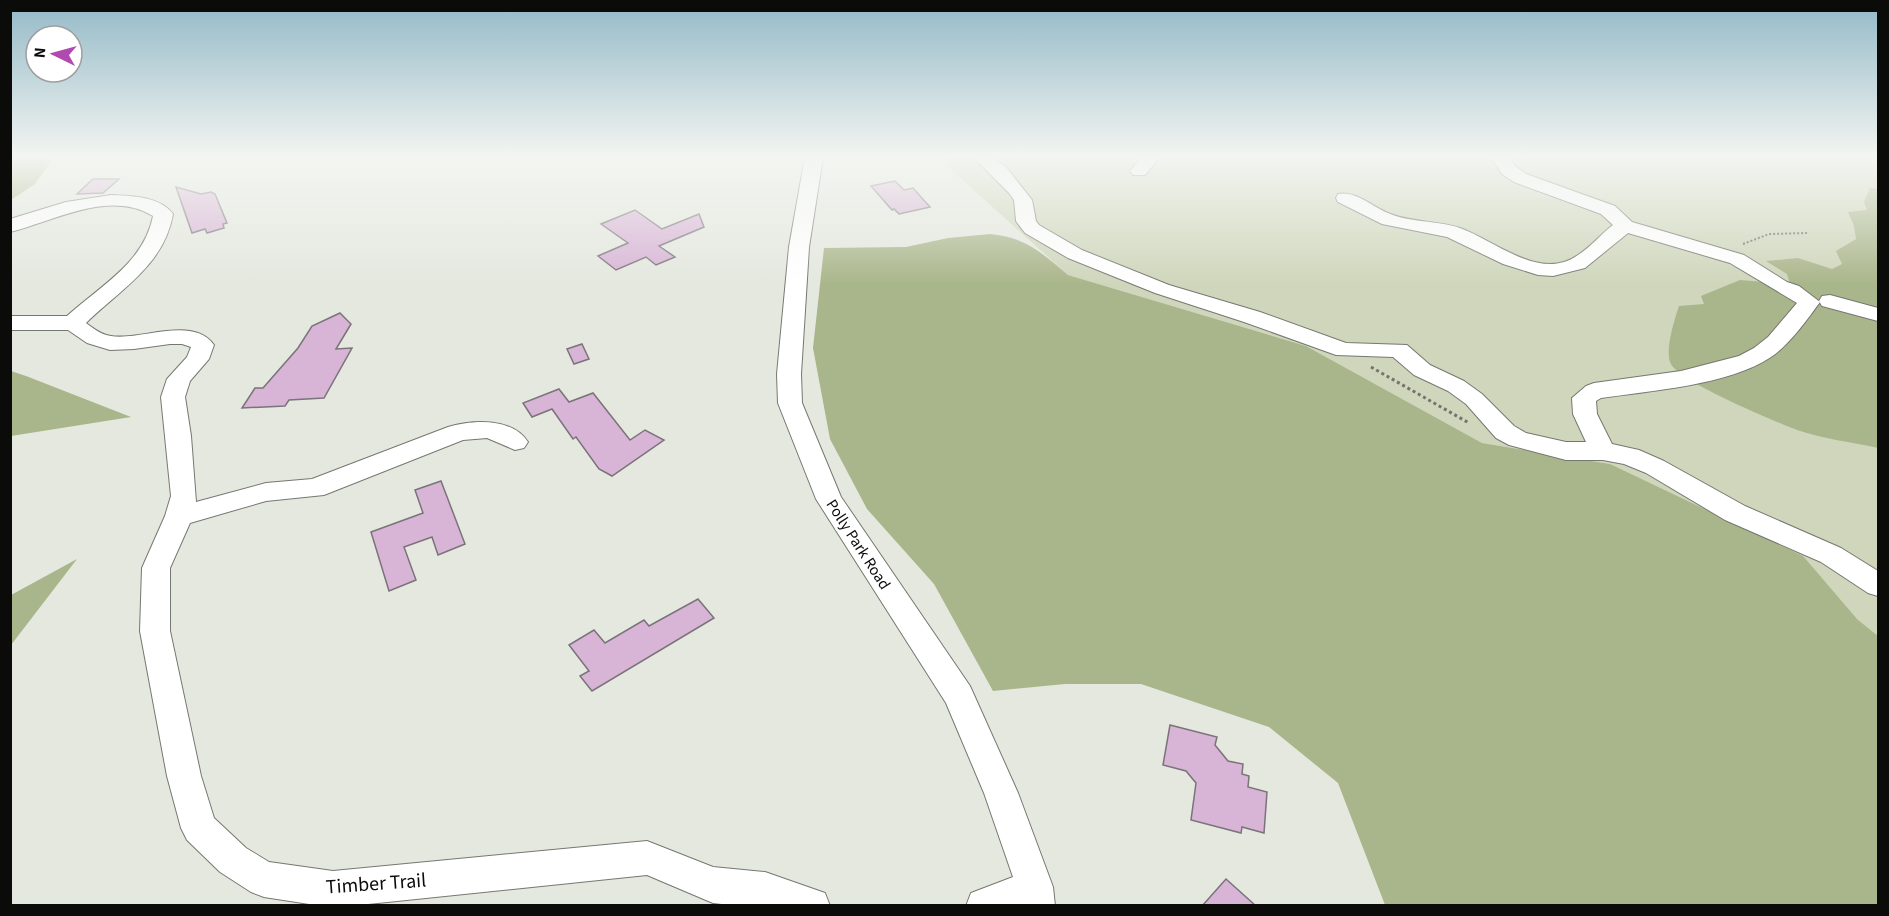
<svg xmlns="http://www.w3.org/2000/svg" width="1889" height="916" viewBox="0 0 1889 916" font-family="'Source Sans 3',sans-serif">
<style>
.green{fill:#cfd6bb}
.forest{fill:#a9b58a}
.building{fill:#d8b4d6;stroke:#7a7379;stroke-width:1.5}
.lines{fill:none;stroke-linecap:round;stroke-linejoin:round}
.minor-casing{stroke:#757870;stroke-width:2}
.path-far1{stroke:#72746e;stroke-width:2;stroke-dasharray:2 2;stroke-linecap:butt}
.path{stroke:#72746e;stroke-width:3;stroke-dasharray:3 3;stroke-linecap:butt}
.minor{fill:#fff;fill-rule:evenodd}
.labels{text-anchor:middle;stroke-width:5;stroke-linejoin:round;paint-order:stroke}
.street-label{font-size:16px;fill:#0b0c09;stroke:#fff}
.near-street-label{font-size:20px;fill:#0b0c09;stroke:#fff}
</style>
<rect width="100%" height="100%" fill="#e5e8df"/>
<path class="green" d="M945 157H1878V636L1857 619 1610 464 1482 443 1306 346 1068 275 946 165Z"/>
<g class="forest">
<path d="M17 157H54L35 184 11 200V158Z"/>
<path d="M1870 188 1878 189V448C1852 442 1823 439 1797 430 1774 421 1680 382 1671 364 1664 352 1675 318 1679 306L1704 304 1701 296 1740 280 1790 284 1787 274 1766 261 1798 258 1832 269 1842 264 1836 251 1856 239 1854 226 1848 212 1867 210 1864 202Z"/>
<path d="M990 234C1025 237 1042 253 1068 275L1306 346 1482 443 1610 464 1803 556 1857 619 1878 636V905H1385L1338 783 1269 727 1141 684H1065L993 691 934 584 867 509 830 439 813 348 824 248 906 247 948 238Z"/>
<path d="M11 371 26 376 131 417 11 436Z"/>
<path d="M77 559 11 645V595Z"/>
</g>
<g class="building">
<path d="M93 179H119L103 193 77 194Z"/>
<path d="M895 181 904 190 913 188 930 207 899 214 894 209 892 210 871 186Z"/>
<path d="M176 187 201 194 211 192 215 194 227 223 223 224 224 228 207 233 205 229 192 233Z"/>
<path d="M635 210 662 229 699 214 704 227 659 246 675 257 656 265 646 257 616 270 598 256 628 243 601 224Z"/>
<path d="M340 313 351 324 336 349 352 348 324 398 289 400 285 406 242 408 255 388H263L298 348 312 326Z"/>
<path d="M582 344 589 359 574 364 567 349Z"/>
<path d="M559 389 569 402 593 393 630 440 645 430 664 440 612 476 599 469 576 437 573 439 552 409 532 417 523 403Z"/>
<path d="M441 481 465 544 438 555 432 537 404 547 416 580 389 591 371 532 423 513 415 490Z"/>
<path d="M698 599 714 618 592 691 580 676 589 671 569 645 594 630 605 643 644 620 649 626Z"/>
<path d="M1170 725 1217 737 1215 745 1228 761 1243 764 1242 774 1249 776 1248 787 1267 792 1264 833 1242 827 1241 833 1191 820 1196 783 1186 771 1163 765Z"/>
<path d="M1226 879 1256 906H1202Z"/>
</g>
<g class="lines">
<defs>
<g id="minor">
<path d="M805 157H823L809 247 801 374 802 403 841 497 970 686 1018 793 1053 887 1055 906H966L971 893 1013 877 984 793 946 703 816 499 778 403 777 374 789 247Z"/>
<path d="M973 157H993L1006 167 1032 200 1036 221 1039 225 1082 250 1169 285 1260 312 1346 343 1407 345 1430 365 1464 381 1482 394 1514 426 1526 433 1566 442H1586L1573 414 1572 398 1586 386 1594 383 1681 371 1739 356 1754 348 1768 337 1797 303 1730 263 1628 233 1585 268 1553 276 1538 275 1503 264 1447 237 1382 224 1338 202 1336 198 1338 194C1355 190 1373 207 1388 213 1410 223 1437 220 1460 228 1496 241 1540 282 1578 255 1591 247 1601 234 1613 225L1601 214 1514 182 1502 174 1491 157H1509L1515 166 1526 174 1615 206 1632 222 1744 255 1787 282 1799 286 1820 302C1806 321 1790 344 1771 357 1730 385 1649 391 1601 398L1596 401 1597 414 1612 444 1639 450 1664 461 1745 506 1841 548 1878 571V596L1868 593 1821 562 1725 520 1646 473 1624 464 1603 460H1566L1509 445 1496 438 1466 404 1448 391 1414 375 1393 357 1336 355 1244 322 1155 293 1068 258 1025 233 1016 221 1014 200 1009 193Z"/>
<path d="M1142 157H1160L1145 175H1133L1130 171Z"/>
<path d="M111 195C131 196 160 196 173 214 164 265 121 289 86 323 93 328 101 335 111 336 140 341 193 315 214 345L209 359 190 381 185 397 191 436 196 502 266 483 312 479 448 427C472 420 512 417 528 442L524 448 515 450 487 438 463 440 324 495 266 501 190 523 170 568V631L201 776 214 818 246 848 269 862 333 871 647 841 713 867 765 872 825 893 830 906H739L713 903 647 875 349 906H322L264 897 251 892 220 872 187 840 181 828 167 776 140 631 142 568 165 516 171 496 161 397 167 379 187 357 191 347 182 344H170L134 349 110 350 87 343 68 330H10V316H67C100 286 144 263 153 216 110 189 54 221 10 232V219L66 202Z"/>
<path d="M1830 295 1878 308V321L1822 306 1819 301 1822 296Z"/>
</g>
</defs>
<use href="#minor" class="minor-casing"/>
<path class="path-far1" d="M1743 244 1769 234 1807 233"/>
<path class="path" d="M1371 367 1469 423"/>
<use href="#minor" class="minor"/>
</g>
<linearGradient id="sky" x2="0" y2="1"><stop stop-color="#93b9c7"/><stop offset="0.55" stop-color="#f3f5f1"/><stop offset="1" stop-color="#f3f5f1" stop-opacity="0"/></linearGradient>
<rect width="1889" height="285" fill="url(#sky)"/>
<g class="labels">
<g class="street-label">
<text transform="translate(859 544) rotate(57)" y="6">Polly Park Road</text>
</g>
<g class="near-street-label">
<text transform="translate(376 883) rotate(-4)" y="7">Timber Trail</text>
</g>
</g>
<rect width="1889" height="916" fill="none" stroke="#0b0c09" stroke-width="24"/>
<g transform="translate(54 54) rotate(275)"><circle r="28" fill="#ffffff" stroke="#9d9e9d" stroke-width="1.5"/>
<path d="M0-4.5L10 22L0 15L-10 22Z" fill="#b04aaf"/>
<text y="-9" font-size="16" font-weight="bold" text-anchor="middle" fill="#0b0c09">N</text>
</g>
</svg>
